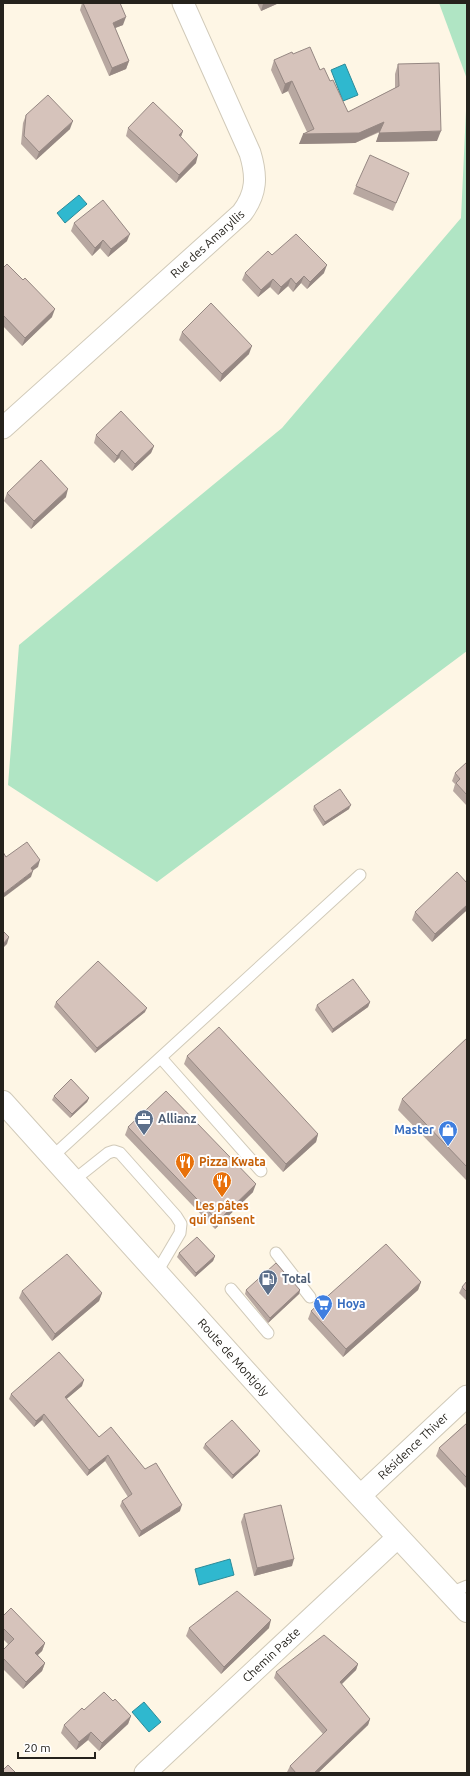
<svg xmlns="http://www.w3.org/2000/svg" width="470" height="1776" viewBox="0 0 470 1776" font-family="Ubuntu,sans-serif">
<style>
.green{fill:#b0e5c4}
.water{fill:#2fb8cf;stroke:#2c8b99}
.lines{fill:none;stroke-linecap:round;stroke-linejoin:round}
.service-casing{stroke:#d1cab9;stroke-width:13}
.minor-casing{stroke:#d1cab9;stroke-width:23}
.secondary-casing{stroke:#d1cab9;stroke-width:24}
.service{stroke:#fff;stroke-width:11}
.minor{stroke:#fff;stroke-width:21}
.secondary{stroke:#fff;stroke-width:22}
.wall{fill:#b8a8a1}
.shaded-wall{fill:#968883}
.building{fill:#d6c3bb;stroke:#968883}
.labels{text-anchor:middle;stroke-width:4;stroke-linejoin:round;paint-order:stroke}
.street-label{font-size:12px;fill:#25221c;stroke:#fff}
.service-label{font-size:12px;font-weight:bold;fill:#4e5e75;stroke:#fff;text-anchor:start}
.shop-label{font-size:12px;font-weight:bold;fill:#366cbe;stroke:#fff;text-anchor:end}
.food-label{font-size:12px;font-weight:bold;fill:#c56008;stroke:#fff;text-anchor:start}
</style>
<rect width="100%" height="100%" fill="#fef6e5"/>
<g class="green">
<path d="M439 3H467V79Z"/>
<path d="M467 89V651L157 882 8 785 19 645 282 428 461 218Z"/>
</g>
<g class="water">
<path d="M345 64 358 95 343 101 331 70Z"/>
<path d="M79 195 87 204 65 223 57 213Z"/>
<path d="M230 1559 234 1575 199 1585 195 1569Z"/>
<path d="M144 1702 161 1722 149 1732 132 1712Z"/>
</g>
<g class="lines">
<defs>
<g id="service">
<path d="M161 1058 261 1171"/>
<path d="M53 1156 360 875"/>
<path d="M74 1180 108 1153 114 1151 120 1153 176 1216 181 1224 180 1233 157 1272"/>
<path d="M276 1253 310 1297"/>
<path d="M231 1289 268 1333"/>
<path d="M450 1593 467 1586"/>
</g>
<g id="minor">
<path id="s1" d="M3 428 242 213C257 193 257 176 250 153L183 3"/>
<path id="s2" d="M360 1496 467 1396"/>
<path id="s3" d="M145 1773 398 1537"/>
</g>
<g id="secondary">
<path id="s4" d="M3 1102 294 1425 467 1611"/>
</g>
</defs>
<use href="#service" class="service-casing"/>
<use href="#minor" class="minor-casing"/>
<use href="#secondary" class="secondary-casing"/>
<use href="#service" class="service"/>
<use href="#minor" class="minor"/>
<use href="#secondary" class="secondary"/>
</g>
<g class="wall">
<path d="M82 3H120L123 25 115 28 129 61 126 69 109 76 80 10Z"/>
<path d="M257 3H279L261 11Z"/>
<path d="M293 54 320 70 330 81 348 112 395 88V74L398 64 437 141 376 142 380 132 355 143 299 144 307 132 288 91 282 94 271 70 274 60Z"/>
<path d="M26 115 70 129 36 160 21 144 23 123Z"/>
<path d="M128 128 183 131 181 137 196 163 176 183 126 136Z"/>
<path d="M406 180 393 211 353 194 356 186Z"/>
<path d="M74 223 127 241 108 257 100 248 92 256 71 231Z"/>
<path d="M272 255 324 273 307 289 301 283 293 292 288 286 278 295 270 287 258 297 242 280 245 273Z"/>
<path d="M3 268 52 317 22 346 3 326Z"/>
<path d="M182 332 249 354 220 382 179 340Z"/>
<path d="M96 435 154 446 151 453 132 471 119 458 114 463 94 443Z"/>
<path d="M7 493 66 497 31 529 4 501Z"/>
<path d="M467 762V806L453 791 455 784 452 781 455 773Z"/>
<path d="M314 806 349 809 323 826 313 810Z"/>
<path d="M467 883V910L432 942 412 920 415 912Z"/>
<path d="M56 1002 145 1012 95 1053 54 1007Z"/>
<path d="M370 1002 368 1007 332 1033 315 1010 317 1005Z"/>
<path d="M467 1038V1181L398 1110 402 1099Z"/>
<path d="M187 1056 318 1134 316 1142 283 1172 184 1064Z"/>
<path d="M54 1096 89 1098 87 1102 70 1118 52 1100Z"/>
<path d="M128 1127 253 1192 215 1229 125 1135Z"/>
<path d="M179 1253 215 1256 213 1261 195 1277 177 1257Z"/>
<path d="M467 1281V1301L459 1293 462 1287Z"/>
<path d="M421 1282 418 1290 343 1357 308 1319 311 1311Z"/>
<path d="M246 1290H300L299 1294 268 1323 245 1294Z"/>
<path d="M22 1291 102 1293 99 1301 52 1341 19 1298Z"/>
<path d="M82 1386 66 1399 99 1437 145 1469 180 1511 139 1537 120 1506 122 1501 128 1497 105 1461 87 1476 42 1420 34 1427 9 1399 11 1394Z"/>
<path d="M467 1423V1489L436 1456 439 1448Z"/>
<path d="M205 1444 258 1455 232 1479 203 1448Z"/>
<path d="M244 1514 292 1566 254 1576 241 1522Z"/>
<path d="M3 1616 45 1643 42 1651 38 1655 45 1663 42 1671 23 1689 3 1669V1650L8 1644 3 1639Z"/>
<path d="M189 1628H269L221 1674 186 1636Z"/>
<path d="M358 1664 356 1670 341 1684 370 1719 368 1725 318 1773H288L287 1772 290 1766 323 1734 274 1678 276 1672Z"/>
<path d="M113 1701 131 1716 128 1724 99 1751 88 1740 76 1750 61 1733 64 1725 84 1710Z"/>
</g>
<g class="shaded-wall">
<path d="M265 3H279L261 11 263 4Z"/>
<path d="M126 17 123 25 110 30 113 23Z"/>
<path d="M129 61 126 69 109 76 112 68Z"/>
<path d="M292 81 288 91 282 94 285 84Z"/>
<path d="M73 121 70 129 36 160 39 152Z"/>
<path d="M384 122 380 131 355 143 299 144 303 134Z"/>
<path d="M183 131 180 139 179 135Z"/>
<path d="M441 131 437 141 376 142 379 133Z"/>
<path d="M198 155 196 163 176 183 179 175Z"/>
<path d="M130 234 127 241 108 257 111 249Z"/>
<path d="M103 240 100 248 92 256 95 248Z"/>
<path d="M327 265 324 273 307 289 310 282Z"/>
<path d="M304 276 301 283 293 292 296 284Z"/>
<path d="M291 278 288 286 278 295 281 287Z"/>
<path d="M273 279 270 287 258 297 261 290Z"/>
<path d="M55 309 52 317 22 346 25 338Z"/>
<path d="M252 346 249 354 220 382 222 374Z"/>
<path d="M154 446 151 453 132 471 135 464Z"/>
<path d="M122 450 119 458 114 463 117 456Z"/>
<path d="M68 489 66 497 31 529 34 521Z"/>
<path d="M351 805 349 809 323 826 325 822Z"/>
<path d="M40 860 38 867 28 874 31 868Z"/>
<path d="M33 871 31 877 3 898V894Z"/>
<path d="M467 905V910L432 942 435 934Z"/>
<path d="M9 937 7 944 3 948V944Z"/>
<path d="M370 1002 368 1007 332 1033 333 1029Z"/>
<path d="M147 1008 145 1012 95 1053 97 1048Z"/>
<path d="M89 1098 87 1102 70 1118 72 1114Z"/>
<path d="M318 1134 316 1142 283 1172 286 1164Z"/>
<path d="M256 1184 253 1192 215 1229 218 1221Z"/>
<path d="M215 1256 213 1261 195 1277 196 1273Z"/>
<path d="M421 1282 418 1290 343 1357 346 1349Z"/>
<path d="M300 1290 299 1294 268 1323 270 1318Z"/>
<path d="M102 1293 99 1301 52 1341 55 1334Z"/>
<path d="M84 1380 82 1386 63 1402 65 1397Z"/>
<path d="M44 1414 42 1420 34 1427 36 1421Z"/>
<path d="M260 1451 258 1455 232 1479 233 1475Z"/>
<path d="M108 1455 105 1461 87 1476 89 1470Z"/>
<path d="M182 1505 180 1511 139 1537 141 1531Z"/>
<path d="M294 1559 292 1566 254 1576 257 1568Z"/>
<path d="M271 1620 269 1628 221 1674 224 1667Z"/>
<path d="M45 1643 42 1651 32 1660 35 1653Z"/>
<path d="M45 1663 42 1671 23 1689 26 1682Z"/>
<path d="M358 1664 356 1670 337 1689 340 1682Z"/>
<path d="M131 1716 128 1724 99 1751 102 1743Z"/>
<path d="M370 1719 368 1725 318 1773H314Z"/>
<path d="M91 1732 88 1740 76 1750 79 1742Z"/>
</g>
<g class="building">
<path d="M83 3H120L126 17 113 23 129 61 112 68Z"/>
<path d="M310 47 320 70 324 68 330 81 333 80 348 112 399 86 398 64 439 63 441 131 379 133 384 122 359 133 303 134 314 129 292 81 285 84 274 60 292 52 293 54Z"/>
<path d="M48 95 73 121 39 152 24 136 26 115Z"/>
<path d="M153 102 183 131 179 135 198 155 179 175 128 128Z"/>
<path d="M370 155 409 173 396 203 356 186Z"/>
<path d="M103 200 130 234 111 249 103 240 95 248 74 223Z"/>
<path d="M296 234 327 265 310 282 304 276 296 284 291 278 281 287 273 279 261 290 245 273 268 251 272 255Z"/>
<path d="M7 264 23 280 25 278 55 309 25 338 3 315V268Z"/>
<path d="M211 303 252 346 222 374 182 332Z"/>
<path d="M121 411 154 446 135 464 122 450 117 456 96 435Z"/>
<path d="M41 460 68 489 34 521 7 493Z"/>
<path d="M467 762V795L456 783 460 779 455 773Z"/>
<path d="M340 789 351 805 325 822 314 806Z"/>
<path d="M27 842 40 860 31 868 33 871 3 894V852L6 857Z"/>
<path d="M457 872 467 883V905L435 934 415 912Z"/>
<path d="M3 931 9 937 3 944Z"/>
<path d="M98 961 147 1008 97 1048 56 1002Z"/>
<path d="M353 979 370 1002 333 1029 317 1005Z"/>
<path d="M219 1027 318 1134 286 1164 187 1056Z"/>
<path d="M467 1038V1167L402 1099Z"/>
<path d="M71 1079 89 1098 72 1114 54 1096Z"/>
<path d="M166 1091 256 1184 218 1221 128 1127Z"/>
<path d="M197 1237 215 1256 196 1273 179 1253Z"/>
<path d="M386 1244 421 1282 346 1349 311 1311Z"/>
<path d="M67 1254 102 1293 55 1334 22 1291Z"/>
<path d="M276 1263 300 1290 270 1318 246 1290Z"/>
<path d="M467 1281V1292L462 1287Z"/>
<path d="M59 1352 84 1380 65 1397 99 1437 111 1427 145 1469 156 1463 182 1505 141 1531 122 1501 132 1494 108 1455 89 1470 44 1414 36 1421 11 1394Z"/>
<path d="M232 1420 260 1451 233 1475 205 1444Z"/>
<path d="M467 1423V1478L439 1448Z"/>
<path d="M281 1505 294 1559 257 1568 244 1514Z"/>
<path d="M237 1591 271 1620 224 1667 189 1628Z"/>
<path d="M11 1608 45 1643 35 1653 45 1663 26 1682 3 1658V1650L14 1639 3 1628V1616Z"/>
<path d="M324 1635 358 1664 340 1682 370 1719 314 1773H296L290 1766 327 1730 276 1672Z"/>
<path d="M104 1692 113 1701 115 1699 131 1716 102 1743 91 1732 79 1742 64 1725 82 1708 84 1710Z"/>
<path d="M8 1765 16 1773H3V1770Z"/>
</g>
<defs>
<symbol id="office-pin" viewBox="-11 -11 22 30"><path d="M0 17L-7.5 6A9.5 9.5 0 1 1 7.5 6Z" fill="#5c6f8a" stroke="#fff"/><path d="M-6-3h4V-5.5h4V-3h4V5H-6ZM-1-4.5V-3h2v-1.5ZM-6 0V1H6V0Z" fill="#fff"/></symbol>
<symbol id="shop-pin" viewBox="-11 -11 22 30"><path d="M0 17L-7.5 6A9.5 9.5 0 1 1 7.5 6Z" fill="#3f7fe0" stroke="#fff"/><path d="M-5-2.5h2.3a2.7 3.5 0 0 1 5.4 0H5L5.5 6h-11ZM-1.5-2.5h3a1.5 2.3 0 0 0-3 0Z" fill="#fff"/></symbol>
<symbol id="restaurant-pin" viewBox="-11 -11 22 30"><path d="M0 17L-7.5 6A9.5 9.5 0 1 1 7.5 6Z" fill="#e8710a" stroke="#fff"/><path d="M-5-6h1v4h1v-4h1v4h1v-4h1v5L-1.5 .5V6h-2V.5L-5-1ZM5-6V6H3V1.5H1.5Q1.5-4 5-6Z" fill="#fff"/></symbol>
<symbol id="fuel-pin" viewBox="-11 -11 22 30"><path d="M0 17L-7.5 6A9.5 9.5 0 1 1 7.5 6Z" fill="#5c6f8a" stroke="#fff"/><path d="M-5.5-6h7V0h2V4h1.3V-2.5L3-4.5l.8-.8L6-3V5H2.5V1h-1V6h-7ZM-4.2-4.7v3.2H.2V-4.7Z" fill="#fff"/></symbol>
<symbol id="supermarket-pin" viewBox="-11 -11 22 30"><path d="M0 17L-7.5 6A9.5 9.5 0 1 1 7.5 6Z" fill="#3f7fe0" stroke="#fff"/><path d="M-6-5.5h2.5l.6 2H6L4.5 2H-2.5L-4.4-4H-6ZM-1.5 3.2a1.3 1.3 0 1 0 .1 0ZM3 3.2a1.3 1.3 0 1 0 .1 0Z" fill="#fff"/></symbol>
</defs>
<g fill-rule="evenodd">
<use href="#office-pin" x="133" y="1108" width="22" height="30"/>
<use href="#shop-pin" x="437" y="1119" width="22" height="30"/>
<use href="#restaurant-pin" x="174" y="1151" width="22" height="30"/>
<use href="#restaurant-pin" x="211" y="1170" width="22" height="30"/>
<use href="#fuel-pin" x="257" y="1268" width="22" height="30"/>
<use href="#supermarket-pin" x="312" y="1293" width="22" height="30"/>
</g>
<g class="labels">
<g class="street-label">
<text dy="4" stroke="none"><textPath href="#s1" startOffset="275">Rue des Amaryllis</textPath></text>
<text dy="4" stroke="none"><textPath href="#s4" startOffset="344">Route de Montjoly</textPath></text>
<text dy="4" stroke="none"><textPath href="#s2" startOffset="73">Résidence Thiver</textPath></text>
<text dy="4" stroke="none"><textPath href="#s3" startOffset="173">Chemin Paste</textPath></text>
</g>
<g class="service-label">
<text x="158" y="1123">Allianz</text>
<text x="282" y="1283">Total</text>
</g>
<g class="shop-label">
<text x="434" y="1134">Master</text>
<text x="337" y="1308" text-anchor="start">Hoya</text>
</g>
<g class="food-label">
<text x="199" y="1166">Pizza Kwata</text>
<text x="222" y="1210" text-anchor="middle">Les pâtes<tspan x="222" dy="14">qui dansent</tspan></text>
</g>
</g>
<rect width="470" height="1776" fill="none" stroke="#25221c" stroke-width="8"/>
<path d="M18 1752v6h77v-6" fill="none" stroke="#25221c" stroke-width="2"/>
<text x="24" y="1752" font-size="12" fill="#25221c" stroke="#ffffff" stroke-width="3" paint-order="stroke">20 m</text>
</svg>
